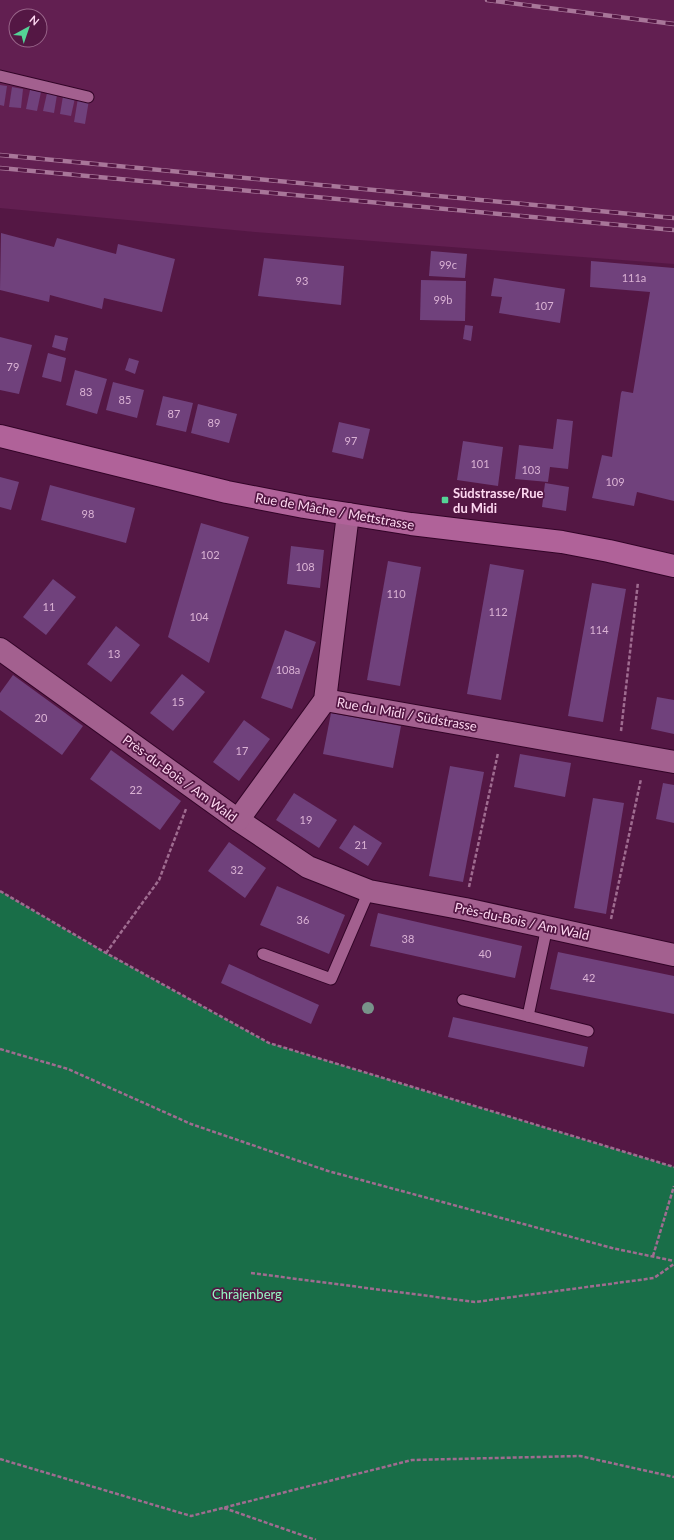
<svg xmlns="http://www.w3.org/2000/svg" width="674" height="1540" viewBox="0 0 674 1540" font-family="Lato,sans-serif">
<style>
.built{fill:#621f51;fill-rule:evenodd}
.green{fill:#196e48}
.building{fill:#70417c}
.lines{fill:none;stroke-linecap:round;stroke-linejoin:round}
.service-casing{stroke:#320427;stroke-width:13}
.minor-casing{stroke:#320427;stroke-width:24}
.secondary-casing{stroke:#320427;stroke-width:24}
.path{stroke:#9f6c90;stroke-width:2.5;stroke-dasharray:4 2;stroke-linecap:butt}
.service{stroke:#a3608f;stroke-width:11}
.minor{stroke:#a3608f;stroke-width:22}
.secondary{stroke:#b06299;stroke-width:22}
.rail-casing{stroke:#a87699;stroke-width:4.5}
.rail{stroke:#541744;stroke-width:3;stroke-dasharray:9;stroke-linecap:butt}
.tree{fill:#78938a}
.poi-dot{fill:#54d396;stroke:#541744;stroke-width:1.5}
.labels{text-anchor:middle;stroke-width:3.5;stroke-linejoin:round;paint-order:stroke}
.number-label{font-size:11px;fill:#dab2d4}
.poi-label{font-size:13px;font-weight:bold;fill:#fed8f1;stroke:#541744;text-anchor:start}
.street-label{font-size:13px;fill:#fed8f1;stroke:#541744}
.park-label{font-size:13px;fill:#95f8c3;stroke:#541744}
</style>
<rect width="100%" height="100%" fill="#541744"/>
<path class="built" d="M0 0H674V264L255 232 0 208ZM16 16H40V40H16Z"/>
<path class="green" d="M0 891 106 953 269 1043 674 1167V1540H0Z"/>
<g class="building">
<path d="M0 85 7 86 4 106 0 105Z"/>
<path d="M12 87 23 89 21 108 9 107Z"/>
<path d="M30 90 41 92 37 111 26 109Z"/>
<path d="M47 93 57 95 54 113 43 111Z"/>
<path d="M63 96 75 98 71 116 60 114Z"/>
<path d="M78 98 89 100 85 124 74 122Z"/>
<path d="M1 233 54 247 57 238 116 254 118 244 175 259 162 312 104 298 102 309 50 295 49 302 0 290Z"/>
<path d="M431 251 467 254 465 278 429 276Z"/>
<path d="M264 258 344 266 341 305 258 296Z"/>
<path d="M591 261 674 268V501L637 492 634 506 592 498 602 455 612 457 621 393 622 391 633 393 650 292 590 287Z"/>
<path d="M494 278 565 289 560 323 499 313 502 297 491 296Z"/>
<path d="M421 280 466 281 465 321 420 320Z"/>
<path d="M465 325 473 326 471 341 463 339Z"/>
<path d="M55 335 68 338 65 351 52 347Z"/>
<path d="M0 337 32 345 19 394 0 390Z"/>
<path d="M48 353 66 358 61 382 42 377Z"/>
<path d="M129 358 139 361 135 374 125 370Z"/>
<path d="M75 370 107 379 97 414 66 405Z"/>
<path d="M113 382 144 390 137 418 106 410Z"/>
<path d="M163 396 193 403 186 432 156 425Z"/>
<path d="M198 404 237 414 229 443 191 433Z"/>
<path d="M557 419 573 421 568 469 550 467 548 482 515 479 519 445 553 449Z"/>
<path d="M339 422 370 429 363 459 332 452Z"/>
<path d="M463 441 503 447 498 486 457 480Z"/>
<path d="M0 477 19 482 11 510 0 507Z"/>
<path d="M545 483 569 487 566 511 542 507Z"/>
<path d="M50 485 135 508 126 543 41 520Z"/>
<path d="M201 523 249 537 209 663 168 637Z"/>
<path d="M291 546 324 550 320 588 287 584Z"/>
<path d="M388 561 421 567 400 686 367 680Z"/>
<path d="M490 564 524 570 501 700 467 694Z"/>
<path d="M53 579 76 597 46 635 23 617Z"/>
<path d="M592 583 626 589 603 722 568 716Z"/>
<path d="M116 626 140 645 111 682 87 664Z"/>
<path d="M285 630 316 642 292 709 261 698Z"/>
<path d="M182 674 205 692 173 731 150 713Z"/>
<path d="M13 675 83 726 62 755 0 710V693Z"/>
<path d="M657 697 674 700V734L651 729Z"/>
<path d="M331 713 401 726 393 768 323 754Z"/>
<path d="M244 720 270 739 239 781 213 762Z"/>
<path d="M111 750 181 801 160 830 90 779Z"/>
<path d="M520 754 571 763 565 797 514 787Z"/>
<path d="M450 766 484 772 463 882 429 876Z"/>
<path d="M663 783 674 785V823L656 819Z"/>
<path d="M294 793 337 820 319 848 276 820Z"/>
<path d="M593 798 624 803 606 914 574 908Z"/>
<path d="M354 825 382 843 368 866 339 848Z"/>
<path d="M229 842 266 868 245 898 208 871Z"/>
<path d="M277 886 345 915 329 954 260 925Z"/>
<path d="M378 913 522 946 515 978 370 946Z"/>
<path d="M558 952 674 976V1014L550 989Z"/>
<path d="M229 964 319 1005 311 1024 221 983Z"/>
<path d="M453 1017 588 1047 584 1067 448 1037Z"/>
</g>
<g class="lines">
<defs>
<g id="service">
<path d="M0 76 88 97"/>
<path d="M263 954 331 979 369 891"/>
<path d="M463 1000 588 1031"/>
<path d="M528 1016 547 927"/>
</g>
<g id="minor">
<path d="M0 649 238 820 308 867 369 891 465 909 674 955"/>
<path d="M325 700 674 762"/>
<path d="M238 820 325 700 348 514"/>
</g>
<path id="secondary" d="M0 436 227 492 304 507 411 524 562 542 609 551 674 566"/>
</defs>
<use href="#service" class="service-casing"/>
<use href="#minor" class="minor-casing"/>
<use href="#secondary" class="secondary-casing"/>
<g class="path">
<path d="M621 731 638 582"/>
<path d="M469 887 498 753"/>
<path d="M0 891 106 953 269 1043 674 1167"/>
<path d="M611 919 641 779"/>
<path d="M106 953 159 880 186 809"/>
<path d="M0 1049 68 1069 191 1124 328 1171 612 1248 674 1261"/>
<path d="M653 1256 674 1186"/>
<path d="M251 1273 475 1302 654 1278 674 1264"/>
<path d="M0 1459 191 1516 412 1460 580 1456 674 1477"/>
<path d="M224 1508 316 1540"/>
</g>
<use href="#service" class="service"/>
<use href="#minor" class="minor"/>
<use href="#secondary" class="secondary"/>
<defs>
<g id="rail">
<path d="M487 0 674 24"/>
<path d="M0 155 674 218"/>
<path d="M0 168 674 230"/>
</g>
</defs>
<use href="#rail" class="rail-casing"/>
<use href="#rail" class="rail"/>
</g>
<circle class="tree" cx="368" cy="1008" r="6"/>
<rect class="poi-dot" x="441" y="496" width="8" height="8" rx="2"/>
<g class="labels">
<g class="number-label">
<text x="448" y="269">99c</text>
<text x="634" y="282">111a</text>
<text x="302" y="285">93</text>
<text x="443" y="304">99b</text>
<text x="544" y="310">107</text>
<text x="13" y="371">79</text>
<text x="86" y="396">83</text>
<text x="125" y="404">85</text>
<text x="174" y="418">87</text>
<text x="214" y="427">89</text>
<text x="351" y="445">97</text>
<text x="480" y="468">101</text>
<text x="531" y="474">103</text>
<text x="615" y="486">109</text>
<text x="88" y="518">98</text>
<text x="210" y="559">102</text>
<text x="305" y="571">108</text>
<text x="396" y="598">110</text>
<text x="49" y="611">11</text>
<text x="498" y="616">112</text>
<text x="199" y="621">104</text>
<text x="599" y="634">114</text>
<text x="114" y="658">13</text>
<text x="288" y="674">108a</text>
<text x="178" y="706">15</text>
<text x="41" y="722">20</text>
<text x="242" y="755">17</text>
<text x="136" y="794">22</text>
<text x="306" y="824">19</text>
<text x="361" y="849">21</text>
<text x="237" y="874">32</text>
<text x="303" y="924">36</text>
<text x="408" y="943">38</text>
<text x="485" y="958">40</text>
<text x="589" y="982">42</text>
</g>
<g class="poi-label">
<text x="453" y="498">Südstrasse/Rue<tspan x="453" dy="15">du Midi</tspan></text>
</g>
<g class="street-label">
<text transform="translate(335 511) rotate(10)" y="5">Rue de Mâche / Mettstrasse</text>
<text transform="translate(407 714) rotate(10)" y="5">Rue du Midi / Südstrasse</text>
<text transform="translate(180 778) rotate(36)" y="5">Près-du-Bois / Am Wald</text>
<text transform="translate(522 921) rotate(12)" y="5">Près-du-Bois / Am Wald</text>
</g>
<g class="park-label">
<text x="247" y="1299">Chräjenberg</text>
</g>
</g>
<g transform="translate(28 28) rotate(40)"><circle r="19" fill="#541744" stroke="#986489"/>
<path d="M0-3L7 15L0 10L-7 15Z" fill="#54d396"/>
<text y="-6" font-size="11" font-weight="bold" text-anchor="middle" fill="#fed8f1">N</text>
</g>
</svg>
